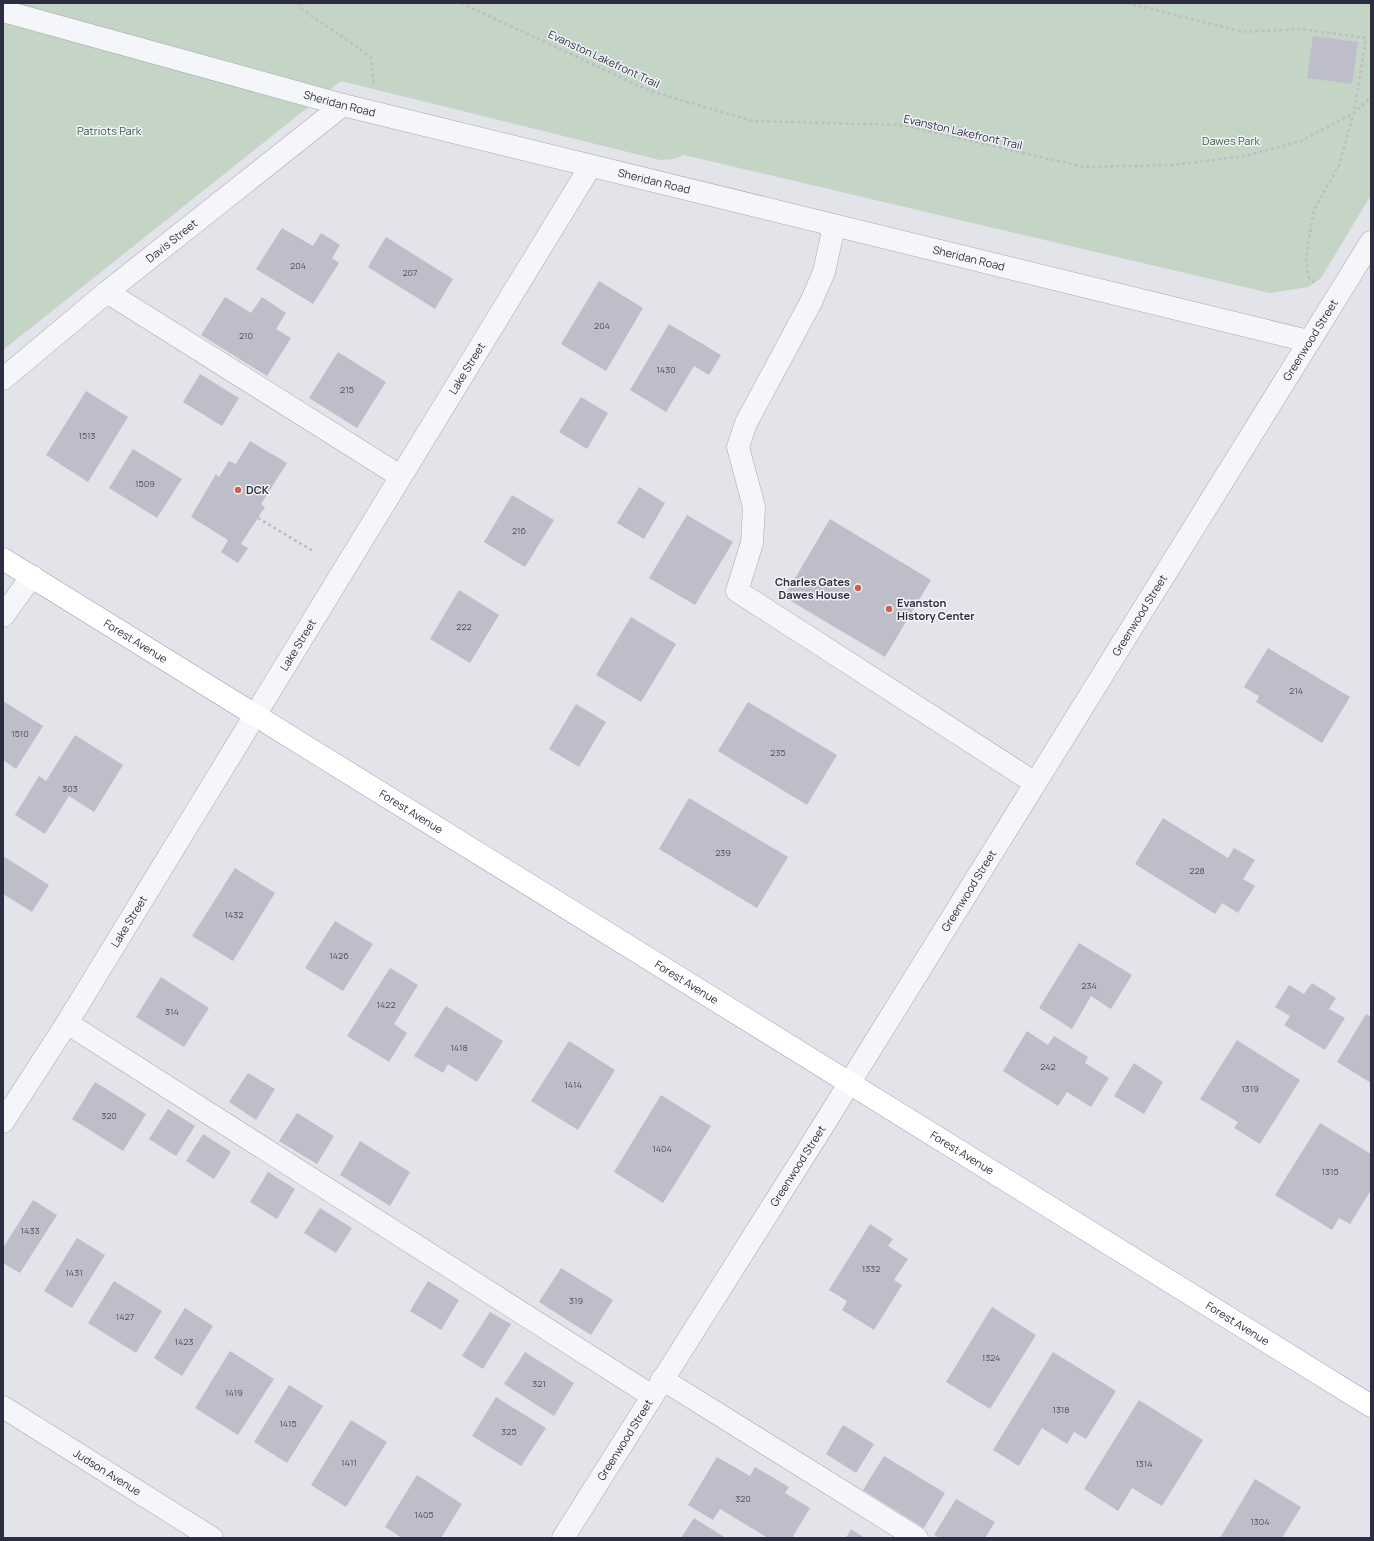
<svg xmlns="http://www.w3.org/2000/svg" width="1374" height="1541" viewBox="0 0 1374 1541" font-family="Manrope,sans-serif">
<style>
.green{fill:#c4d4c5}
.building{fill:#bdbeca}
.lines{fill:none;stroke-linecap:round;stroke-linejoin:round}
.minor-casing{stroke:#a8a9b4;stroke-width:23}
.major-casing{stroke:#a3a4b5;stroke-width:23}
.path{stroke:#bdbec5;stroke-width:2.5;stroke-dasharray:3 3;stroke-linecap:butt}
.minor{stroke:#f5f6f9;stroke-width:22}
.major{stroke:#fff;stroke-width:22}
.poi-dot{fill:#c76450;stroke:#f2f3f8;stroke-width:1.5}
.labels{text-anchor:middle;stroke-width:3;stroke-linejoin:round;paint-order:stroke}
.number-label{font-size:9px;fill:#505163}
.street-label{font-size:11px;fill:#2c2d41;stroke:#f2f3f8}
.park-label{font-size:11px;fill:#3a5c3e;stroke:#f2f3f8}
.poi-label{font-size:11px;font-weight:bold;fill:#2c2d41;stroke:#f2f3f8;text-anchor:start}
</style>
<rect width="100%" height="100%" fill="#e3e3ea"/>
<path class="green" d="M3 3H1371V195L1321 278 1308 287 1270 293 684 155 674 159 660 160 341 81 3 350Z"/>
<g class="building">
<path d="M1313 36 1358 42 1352 84 1307 78Z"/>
<path d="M282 228 313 246 321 233 340 245 332 258 339 263 313 304 256 269Z"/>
<path d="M386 237 453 279 435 309 368 267Z"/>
<path d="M599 281 643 308 606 371 561 344Z"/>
<path d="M225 297 251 313 262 297 286 313 276 329 291 338 267 376 201 335Z"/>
<path d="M669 324 721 355 709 375 694 366 666 412 630 390Z"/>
<path d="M338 352 386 382 357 428 309 398Z"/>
<path d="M200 374 239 398 222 426 183 402Z"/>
<path d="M86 391 128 417 88 482 46 455Z"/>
<path d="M581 397 608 413 587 449 559 432Z"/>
<path d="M250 441 287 463 261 504 265 507 241 544 248 548 238 563 221 552 228 540 191 517 216 474 219 477 229 461 236 464Z"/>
<path d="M133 449 182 479 157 518 109 488Z"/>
<path d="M639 487 665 503 644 539 617 523Z"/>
<path d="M512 495 554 520 525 567 484 542Z"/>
<path d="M687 515 733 542 695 605 649 578Z"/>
<path d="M830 519 931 580 885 657 784 597Z"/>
<path d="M459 590 499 615 470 663 430 639Z"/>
<path d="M631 617 676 644 641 702 596 675Z"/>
<path d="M1268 648 1350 697 1322 743 1256 702 1259 696 1244 687Z"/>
<path d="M3 701 43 726 16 769 3 760Z"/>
<path d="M748 702 837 755 807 805 718 751Z"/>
<path d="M576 704 606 722 579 767 549 749Z"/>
<path d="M75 735 123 765 94 812 69 796 45 834 15 815 39 776 46 781Z"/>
<path d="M689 798 788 857 757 908 659 849Z"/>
<path d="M1163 818 1228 858 1234 848 1255 860 1243 879 1255 886 1238 913 1222 903 1215 914 1135 864Z"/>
<path d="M3 856 49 885 32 912 3 894Z"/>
<path d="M235 868 275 893 233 961 192 936Z"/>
<path d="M335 921 373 944 343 991 305 968Z"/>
<path d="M1079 943 1132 975 1111 1009 1091 996 1072 1029 1039 1008Z"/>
<path d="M390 968 418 985 394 1024 407 1033 389 1062 347 1036Z"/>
<path d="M161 977 209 1008 184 1047 136 1017Z"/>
<path d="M1312 983 1336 998 1329 1009 1345 1018 1325 1050 1284 1025 1290 1016 1275 1007 1289 985 1304 994Z"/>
<path d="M446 1006 503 1041 477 1082 448 1064 443 1073 414 1056Z"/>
<path d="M1366 1014 1371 1017V1083L1337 1062Z"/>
<path d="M1027 1031 1048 1045 1054 1036 1088 1057 1085 1063 1109 1078 1091 1107 1067 1092 1058 1106 1003 1071Z"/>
<path d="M1237 1040 1300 1080 1260 1144 1234 1128 1238 1122 1200 1099Z"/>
<path d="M569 1041 615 1070 578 1130 531 1101Z"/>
<path d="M1134 1063 1163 1082 1144 1114 1114 1096Z"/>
<path d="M248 1073 275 1089 256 1120 229 1102Z"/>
<path d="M95 1082 146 1114 123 1151 72 1119Z"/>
<path d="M661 1095 711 1126 663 1203 614 1172Z"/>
<path d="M168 1109 195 1126 176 1156 149 1139Z"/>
<path d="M297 1113 334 1136 317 1164 279 1141Z"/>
<path d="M1320 1123 1371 1154V1190L1350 1224 1339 1218 1332 1230 1275 1195Z"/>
<path d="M203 1134 231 1152 214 1179 186 1161Z"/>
<path d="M360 1141 410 1172 390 1206 340 1175Z"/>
<path d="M268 1172 295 1189 277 1219 250 1202Z"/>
<path d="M33 1200 57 1215 20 1273 3 1263V1248Z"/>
<path d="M320 1208 352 1228 336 1253 304 1233Z"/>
<path d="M870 1224 893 1239 888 1246 908 1259 894 1280 902 1285 874 1330 842 1310 847 1301 829 1290Z"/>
<path d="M77 1238 105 1255 72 1308 44 1291Z"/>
<path d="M561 1268 613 1300 591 1335 539 1302Z"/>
<path d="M114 1281 162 1311 136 1353 88 1323Z"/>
<path d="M428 1281 459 1300 441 1330 410 1311Z"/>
<path d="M992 1307 1036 1335 990 1409 946 1382Z"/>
<path d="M185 1308 213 1326 182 1376 154 1358Z"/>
<path d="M490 1312 511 1324 483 1369 462 1356Z"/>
<path d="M230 1351 274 1379 238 1435 195 1408Z"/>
<path d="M525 1352 574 1383 554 1416 504 1384Z"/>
<path d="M1053 1352 1116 1391 1086 1439 1074 1432 1067 1444 1042 1428 1019 1466 993 1450Z"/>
<path d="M289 1385 323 1406 287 1463 254 1442Z"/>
<path d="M496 1397 546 1428 521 1466 472 1436Z"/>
<path d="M1139 1400 1203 1440 1162 1506 1132 1488 1118 1511 1084 1489Z"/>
<path d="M351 1420 387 1442 346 1507 311 1485Z"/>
<path d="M843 1425 874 1444 856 1473 826 1454Z"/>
<path d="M884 1456 945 1493 924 1528 863 1490Z"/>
<path d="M717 1457 750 1476 755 1467 789 1487 785 1493 810 1508 792 1538H768L720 1509 713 1520 688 1505Z"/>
<path d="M417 1475 462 1504 441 1538H402L385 1527Z"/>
<path d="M1255 1479 1301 1507 1282 1538H1220Z"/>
<path d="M956 1499 995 1522 985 1538H940L934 1535Z"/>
<path d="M694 1518 726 1538H681Z"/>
<path d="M851 1529 865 1538H846Z"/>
</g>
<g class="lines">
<defs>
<g id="minor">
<path id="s1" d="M3 11 343 105 1308 341"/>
<path d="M834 226 824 272 811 302 746 423 738 447 754 507 752 543 737 591 1035 783"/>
<path d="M107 292 400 476"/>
<path id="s2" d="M3 379 107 292 343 105"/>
<path d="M3 616 32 576"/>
<path d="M67 1023 652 1396"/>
<path id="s3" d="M3 1122 67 1023 590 167"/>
<path d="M662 1379 917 1538"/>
<path id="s4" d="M3 1407 212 1538"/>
<path id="s5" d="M563 1538 816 1137 1371 242"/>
</g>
<g id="major">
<path id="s6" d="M3 559 1371 1406"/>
</g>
</defs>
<use href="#minor" class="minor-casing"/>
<use href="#major" class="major-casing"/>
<g class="path">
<path d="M299 3 300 8 356 46 371 58 374 86"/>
<path d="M461 3 650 91 753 121 902 125 1084 167 1174 165 1245 156 1301 141 1354 113 1371 97"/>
<path d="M1127 3 1243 32 1301 29 1366 38 1354 113 1339 165 1314 210 1306 257 1308 276 1315 283"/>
<path d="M258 518 313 551"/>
</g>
<use href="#minor" class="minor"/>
<use href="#major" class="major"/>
</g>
<g class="poi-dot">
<circle cx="238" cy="490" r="4"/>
<circle cx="858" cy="588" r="4"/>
<circle cx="889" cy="609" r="4"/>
</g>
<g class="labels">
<g class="number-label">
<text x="298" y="269">204</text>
<text x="410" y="276">207</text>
<text x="602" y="329">204</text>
<text x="246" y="339">210</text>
<text x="666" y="373">1430</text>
<text x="347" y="393">215</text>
<text x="87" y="439">1513</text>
<text x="145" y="487">1509</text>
<text x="519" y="534">216</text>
<text x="464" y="630">222</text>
<text x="1296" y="694">214</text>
<text x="20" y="737">1510</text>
<text x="778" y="756">235</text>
<text x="70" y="792">303</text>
<text x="723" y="856">239</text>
<text x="1197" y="874">228</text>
<text x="234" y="918">1432</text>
<text x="339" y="959">1426</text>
<text x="1089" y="989">234</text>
<text x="386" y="1008">1422</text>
<text x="172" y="1015">314</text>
<text x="459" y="1051">1418</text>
<text x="1048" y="1070">242</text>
<text x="573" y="1088">1414</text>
<text x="1250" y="1092">1319</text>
<text x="109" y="1119">320</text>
<text x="662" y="1152">1404</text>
<text x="1330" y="1175">1315</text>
<text x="30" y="1234">1433</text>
<text x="871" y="1272">1332</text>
<text x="74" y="1276">1431</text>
<text x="576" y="1304">319</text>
<text x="125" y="1320">1427</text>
<text x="184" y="1345">1423</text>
<text x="991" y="1361">1324</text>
<text x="539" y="1387">321</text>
<text x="234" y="1396">1419</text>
<text x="1061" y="1413">1318</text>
<text x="288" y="1427">1415</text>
<text x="509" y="1435">325</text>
<text x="349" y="1466">1411</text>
<text x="1144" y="1467">1314</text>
<text x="743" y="1502">320</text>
<text x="424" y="1518">1405</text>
<text x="1260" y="1525">1304</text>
</g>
<g class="street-label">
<text transform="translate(604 59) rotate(25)" y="4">Evanston Lakefront Trail</text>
<text dy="4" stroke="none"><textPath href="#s1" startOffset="349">Sheridan Road</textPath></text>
<text transform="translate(963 132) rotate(13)" y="4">Evanston Lakefront Trail</text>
<text dy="4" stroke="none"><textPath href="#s1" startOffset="673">Sheridan Road</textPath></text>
<text dy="4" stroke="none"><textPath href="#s2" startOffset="218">Davis Street</textPath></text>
<text dy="4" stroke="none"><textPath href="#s1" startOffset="997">Sheridan Road</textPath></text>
<text dy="4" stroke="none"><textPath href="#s5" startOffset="1412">Greenwood Street</textPath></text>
<text dy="4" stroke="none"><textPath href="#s3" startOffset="885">Lake Street</textPath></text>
<text dy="4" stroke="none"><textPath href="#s5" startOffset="1088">Greenwood Street</textPath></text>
<text dy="4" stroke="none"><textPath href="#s6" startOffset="156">Forest Avenue</textPath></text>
<text dy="4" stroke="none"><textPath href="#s3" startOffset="561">Lake Street</textPath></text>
<text dy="4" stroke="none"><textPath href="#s6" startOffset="480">Forest Avenue</textPath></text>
<text dy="4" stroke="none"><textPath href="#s5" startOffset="764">Greenwood Street</textPath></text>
<text dy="4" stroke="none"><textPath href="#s3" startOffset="237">Lake Street</textPath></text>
<text dy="4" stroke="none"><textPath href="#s6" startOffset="804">Forest Avenue</textPath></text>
<text dy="4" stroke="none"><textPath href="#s6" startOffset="1128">Forest Avenue</textPath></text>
<text dy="4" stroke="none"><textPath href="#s5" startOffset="440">Greenwood Street</textPath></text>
<text dy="4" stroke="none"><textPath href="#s6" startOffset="1452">Forest Avenue</textPath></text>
<text dy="4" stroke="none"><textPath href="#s5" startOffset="116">Greenwood Street</textPath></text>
<text dy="4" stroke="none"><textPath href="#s4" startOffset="123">Judson Avenue</textPath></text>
</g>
<g class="park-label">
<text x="109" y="135">Patriots Park</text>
<text x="1231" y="145">Dawes Park</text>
</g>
<g class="poi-label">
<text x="246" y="494">DCK</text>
<text x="850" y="586" text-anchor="end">Charles Gates<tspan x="850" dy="13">Dawes House</tspan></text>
<text x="897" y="607">Evanston<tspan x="897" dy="13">History Center</tspan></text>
</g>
</g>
<rect width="1374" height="1541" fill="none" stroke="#2c2d41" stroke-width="8"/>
</svg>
